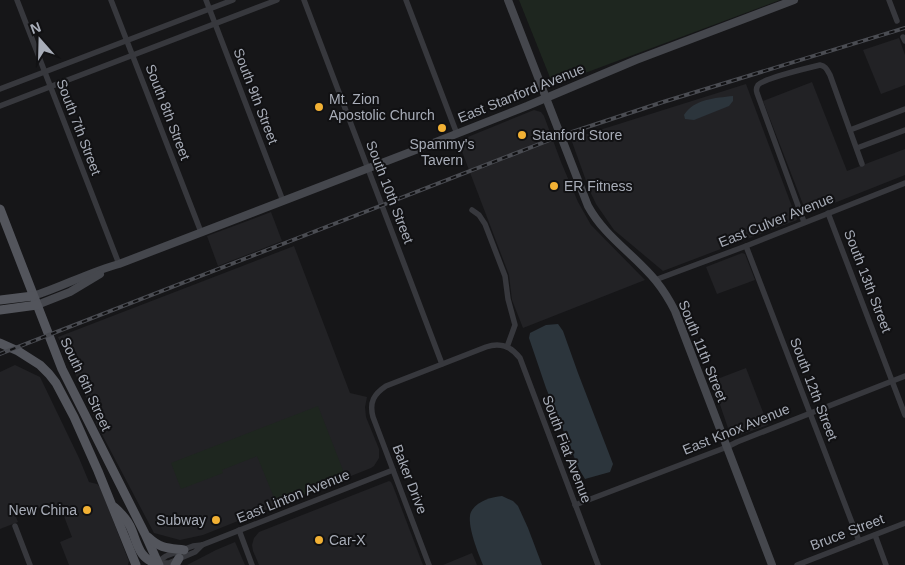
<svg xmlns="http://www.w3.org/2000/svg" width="905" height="565" viewBox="0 0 905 565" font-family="Helvetica,sans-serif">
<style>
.built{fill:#222225}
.green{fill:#1e261f}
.water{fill:#2c353c}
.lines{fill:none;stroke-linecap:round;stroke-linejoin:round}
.street{stroke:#37383d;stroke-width:5.5}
.secondary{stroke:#45474d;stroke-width:8}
.primary{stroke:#53555c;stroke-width:9}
.rail-casing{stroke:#4a4c52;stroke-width:4}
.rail{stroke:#111113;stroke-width:2;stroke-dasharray:5.5;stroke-linecap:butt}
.poi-dot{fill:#f2b134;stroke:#111113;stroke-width:2}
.labels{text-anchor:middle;stroke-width:4;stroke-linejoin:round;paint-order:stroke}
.street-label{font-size:14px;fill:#a8adb8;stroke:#111113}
.poi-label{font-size:14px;fill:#a8adb8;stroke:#111113;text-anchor:start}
</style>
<rect width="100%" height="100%" fill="#161618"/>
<g class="built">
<path d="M899 38 905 55V85L881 94 863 50Z"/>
<path d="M812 82 847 171 905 149V175L809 213 806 212 763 101Z"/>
<path d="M746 84 797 220 663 271 614 230 596 204 589 189 571 139Z"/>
<path d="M534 110 541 112 544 116 561 162 578 202 591 225 645 280 523 328 512 300 509 275 458 141Z"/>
<path d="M271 212 282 241 218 266 207 236Z"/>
<path d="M294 246 350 393 367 397 365 407 366 417 379 449V458L374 466 371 468 203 535 180 540 154 533 97 425 91 408 58 337Z"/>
<path d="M742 253 745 254 755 280 717 294 706 267Z"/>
<path d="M15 365 40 377 79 458 89 482 97 484 100 487 128 559 129 561 128 565H69L60 542 72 537 60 506H44L16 517 18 522 0 529V372Z"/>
<path d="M746 368 768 425 737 436 733 437 730 434 712 381Z"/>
<path d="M389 481 391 482 393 486 423 565H259L253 551 252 545 254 538 259 532Z"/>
<path d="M235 542 245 565H187L216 550Z"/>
<path d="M472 553 477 565H443Z"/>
</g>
<g class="green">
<path d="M519 0H780L553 85Z"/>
<path d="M318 406 346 478 277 505 257 456 222 470 223 473 181 489 171 463Z"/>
</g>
<g class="water">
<path d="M733 96V101L729 106 694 120 685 119 684 115C694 99 715 98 733 96Z"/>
<path d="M558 324 563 331 578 373 613 464 610 472 585 479 579 469 546 388 529 338 530 333 546 325Z"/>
<path d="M502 496 513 501 518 506 528 528 542 565H483C478 553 466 523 471 512 476 501 492 497 502 496Z"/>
</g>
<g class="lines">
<g class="street">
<path d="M17 0 119 264"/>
<path d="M111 0 201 232"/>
<path d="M206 0 283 201"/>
<path d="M304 0 442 364"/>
<path d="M406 0 457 134"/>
<path d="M889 0 897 21"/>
<path d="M903 37 905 41"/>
<path d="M0 89 233 0"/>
<path d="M0 106 277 0"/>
<path d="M850 130 905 109"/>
<path d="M857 148 905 130"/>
<path d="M472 210 479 215 485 224 505 276 508 299 515 325 507 347"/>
<path d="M828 213 905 415"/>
<path d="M804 222 757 93C756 90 756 88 758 85 764 78 808 68 820 65 826 66 827 70 830 75L862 164"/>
<path d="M746 246 859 541"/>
<path d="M655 280 746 246 905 183"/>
<path d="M575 505 727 447 737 442 905 376"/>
<path d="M15 526 30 565"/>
<path d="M239 530 252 565"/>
<path d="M875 535 886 565"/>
<path d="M156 563 166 556 193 546 202 545 393 470"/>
<path d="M157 563H169L195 552 202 545"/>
<path d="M429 565 373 417C369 402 374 394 386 386L486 347C500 342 511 346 520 358L598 565"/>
<path d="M797 565 905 523"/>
</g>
<g class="secondary">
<path d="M508 0 588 206C605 237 634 254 656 281 664 291 670 301 675 311L772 565"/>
<path d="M33 296C62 287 89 272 119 264L413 151 527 106 636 60 794 0"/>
<path d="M37 305 70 292 100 274"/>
</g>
<g class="primary">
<path d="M0 209 62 369 145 534 159 565"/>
<path d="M0 300 33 296"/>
<path d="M0 310 37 305"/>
<path d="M0 343 18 351 40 365 49 374 56 383 74 417 98 471 136 565"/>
<path d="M114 507C121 513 126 518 130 526 137 540 138 560 157 563"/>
<path d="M148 537C161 549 167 548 184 550"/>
<path d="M175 565 179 558"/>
</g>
<defs>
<path id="rail" d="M0 354 560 136 663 102 905 28"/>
</defs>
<use href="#rail" class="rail-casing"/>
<use href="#rail" class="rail"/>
</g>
<g class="poi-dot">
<circle cx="319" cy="107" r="5"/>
<circle cx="442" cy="128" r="5"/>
<circle cx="522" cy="135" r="5"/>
<circle cx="554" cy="186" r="5"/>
<circle cx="87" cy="510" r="5"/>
<circle cx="216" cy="520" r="5"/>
<circle cx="319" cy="540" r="5"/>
</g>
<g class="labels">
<g class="street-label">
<text transform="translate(521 93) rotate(-22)" y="5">East Stanford Avenue</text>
<text transform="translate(256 96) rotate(69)" y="5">South 9th Street</text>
<text transform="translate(168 112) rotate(69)" y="5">South 8th Street</text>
<text transform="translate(79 127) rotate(69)" y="5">South 7th Street</text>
<text transform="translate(390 192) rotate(69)" y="5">South 10th Street</text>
<text transform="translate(776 220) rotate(-22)" y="5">East Culver Avenue</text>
<text transform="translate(868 281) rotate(69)" y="5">South 13th Street</text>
<text transform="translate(703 351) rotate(68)" y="5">South 11th Street</text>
<text transform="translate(86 384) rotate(65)" y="5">South 6th Street</text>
<text transform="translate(814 389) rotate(69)" y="5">South 12th Street</text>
<text transform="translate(736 429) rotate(-22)" y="5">East Knox Avenue</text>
<text transform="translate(567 449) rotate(69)" y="5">South Fiat Avenue</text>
<text transform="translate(410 479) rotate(69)" y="5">Baker Drive</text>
<text transform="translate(293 496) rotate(-22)" y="5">East Linton Avenue</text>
<text transform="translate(847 532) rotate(-21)" y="5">Bruce Street</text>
</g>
<g class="poi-label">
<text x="329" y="104">Mt. Zion<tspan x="329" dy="16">Apostolic Church</tspan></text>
<text x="532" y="140">Stanford Store</text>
<text x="442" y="149" text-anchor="middle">Spammy's<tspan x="442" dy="16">Tavern</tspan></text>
<text x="564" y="191">ER Fitness</text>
<text x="77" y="515" text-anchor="end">New China</text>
<text x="206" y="525" text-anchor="end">Subway</text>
<text x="329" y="545">Car-X</text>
</g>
</g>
<g transform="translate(40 40) rotate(340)" stroke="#111113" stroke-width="4" paint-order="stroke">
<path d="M0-4L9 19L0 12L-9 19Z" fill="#a8adb8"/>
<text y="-8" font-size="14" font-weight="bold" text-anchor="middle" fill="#a8adb8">N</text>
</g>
</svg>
